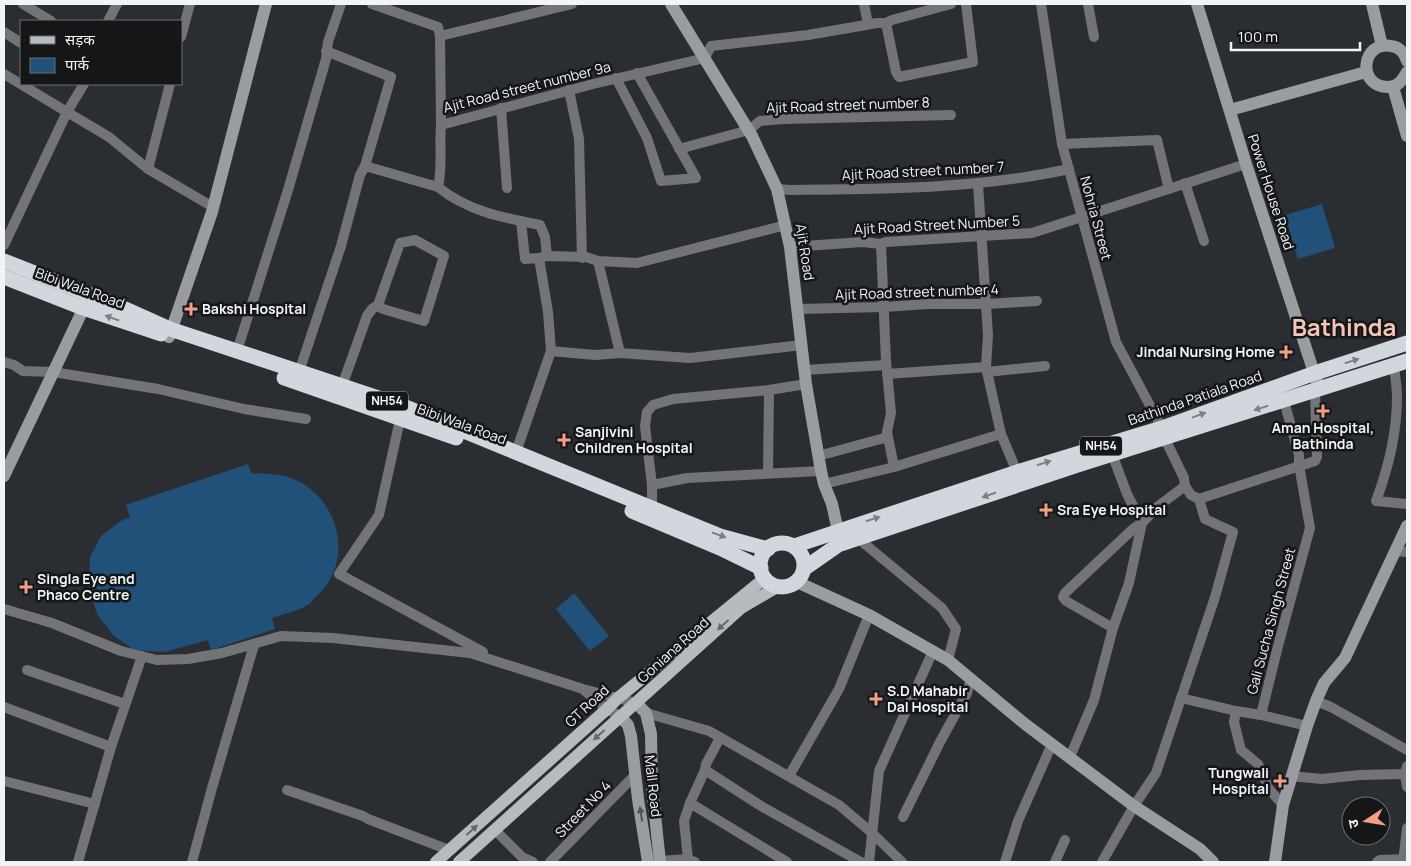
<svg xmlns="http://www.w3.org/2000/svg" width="1411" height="866" viewBox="0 0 1411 866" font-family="Manrope,'Noto Sans Devanagari',sans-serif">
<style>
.green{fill:#215179}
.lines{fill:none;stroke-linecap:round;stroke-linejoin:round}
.street{stroke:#727477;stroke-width:10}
.secondary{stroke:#999ca0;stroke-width:12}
.primary{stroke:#b6bbc0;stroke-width:12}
.highway{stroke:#d1d7dd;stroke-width:15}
.oneway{fill:#7c8084}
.oneway2{fill:#65686c}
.oneway3{fill:#505255}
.poi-dot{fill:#f49e86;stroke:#141618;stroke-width:2}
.labels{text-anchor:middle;stroke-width:5;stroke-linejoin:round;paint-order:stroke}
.shield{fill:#141618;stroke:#afb2b5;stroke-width:1}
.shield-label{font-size:12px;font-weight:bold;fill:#f2f5f8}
.street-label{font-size:14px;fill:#f2f5f8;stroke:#141618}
.poi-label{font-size:14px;font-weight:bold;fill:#f2f5f8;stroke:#141618;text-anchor:start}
.town-label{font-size:24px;font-weight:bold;fill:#f5c4b6;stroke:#141618}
</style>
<rect width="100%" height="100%" fill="#2a2e32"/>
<g class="green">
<path d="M1322 204 1335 248 1298 259 1285 215Z"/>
<path d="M248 464 252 474C261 472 269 474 279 475 333 484 359 554 319 594 315 597 312 602 308 605 298 611 283 614 272 618L275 629 211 650 208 640 165 652 134 650 113 635 97 614 89 588 90 557 101 536 121 521 130 517 126 505Z"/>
<path d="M574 593 609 636 590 651 556 609Z"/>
</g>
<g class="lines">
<g class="street">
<path d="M23 4 51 21"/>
<path d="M372 4 438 27 440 36 572 4"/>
<path d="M864 4 868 24"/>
<path d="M1041 4 1062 144 1116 342 1162 428"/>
<path d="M1088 4 1094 37"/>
<path d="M108 21 117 4"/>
<path d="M886 23 896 72 899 77 973 62 966 4"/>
<path d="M4 32 21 43"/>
<path d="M440 36 441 125 593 84 705 58 711 46 808 35 877 23H886L892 20 951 4"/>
<path d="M181 37 190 4"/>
<path d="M4 74 67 112 4 245"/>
<path d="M616 78 647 138 661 181 696 178 637 73"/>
<path d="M84 84 67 112 109 137 148 169 170 84"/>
<path d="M569 90 579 139 582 258"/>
<path d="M501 108 507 188"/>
<path d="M1062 144 1157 140 1169 189"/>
<path d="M679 149 749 130 760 121 784 119 951 115"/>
<path d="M365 166 438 187C443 166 439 146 441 125"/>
<path d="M148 169 213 207"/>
<path d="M1185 183 1204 241"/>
<path d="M978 184 988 335 986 367 1001 434 1017 472"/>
<path d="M438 187C467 211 504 218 540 225L545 237 547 256"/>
<path d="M777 189 791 190C884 189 978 189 1069 169"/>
<path d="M521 221 525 259 539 258"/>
<path d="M881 244 886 361 891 413 887 432 894 467"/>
<path d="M790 247 863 242 881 244 886 242 1032 233 1246 164"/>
<path d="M598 261 620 353"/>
<path d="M798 309 884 307 928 304H986L1037 301"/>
<path d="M237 351 288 190 326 59 328 42 341 4"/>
<path d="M551 351 595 355 620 353 690 358 802 345"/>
<path d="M4 362 14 365 23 371 53 372 158 389 244 409 306 419"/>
<path d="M1394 366C1395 376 1397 387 1397 397 1397 431 1388 469 1376 501L1407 504"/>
<path d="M805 370 886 365"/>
<path d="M299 372 341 246 360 175 365 166 391 77 326 51"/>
<path d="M987 372 1045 366"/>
<path d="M887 374 986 367"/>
<path d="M806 384 769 390 673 399 653 405 647 412 645 426 652 485 687 478 821 471"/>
<path d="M342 386 367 316 372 309 378 305 383 309 424 321 444 256 415 240 400 243 378 305"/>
<path d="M401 415 379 515 339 574 483 652"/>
<path d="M516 452 551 351 548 312 539 258 547 256 586 257 598 261 637 263 786 225"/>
<path d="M818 456 888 437"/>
<path d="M768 473 769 390"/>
<path d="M824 484 894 467 1001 434"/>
<path d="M652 485V508"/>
<path d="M1199 499 1315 461 1317 457 1315 391"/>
<path d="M860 540 942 608 956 629 948 660"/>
<path d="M1395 551 1407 552"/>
<path d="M4 609 52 623 121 651 157 660 188 659 222 653 281 636 333 638 470 653 583 689 636 703"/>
<path d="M1113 628 1066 601 1063 597 1065 593 1133 529 1142 523 1157 507 1185 486"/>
<path d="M27 670 125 704"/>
<path d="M585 691 607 709 620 716"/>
<path d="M1181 698 1236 711"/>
<path d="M1316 701 1331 707 1407 750"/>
<path d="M4 707 111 747"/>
<path d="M646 713 709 731 839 805 871 832 902 862"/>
<path d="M1261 715 1307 726"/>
<path d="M1070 757 1094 700 1113 628 1129 583 1142 523 1127 494 1112 454"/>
<path d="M1407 766 1405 774 1407 787"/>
<path d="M705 770 761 806 861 862"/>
<path d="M789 776 839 689 869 615"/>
<path d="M1291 776 1322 779 1360 775 1405 774"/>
<path d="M4 781 95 804"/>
<path d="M287 790 363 816 368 819 449 850"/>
<path d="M690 803 787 862"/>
<path d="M1283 805 1269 789 1258 764 1241 750 1234 722 1236 711 1261 715 1278 646 1310 528 1299 465V455L1284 401"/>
<path d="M903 817 940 742 967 693 971 679"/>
<path d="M495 830 522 857 533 862"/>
<path d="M688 859 684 821 690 803 705 770 706 764 720 738"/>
<path d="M660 861 688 859 695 862"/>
<path d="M78 862 111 747 142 656"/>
<path d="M192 862 212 788 254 645"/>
<path d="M550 862 636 774"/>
<path d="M869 862 879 771 933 651"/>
<path d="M1005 862 1018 821 1052 744"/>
<path d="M1055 862 1065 840"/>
<path d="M1102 862 1134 806 1156 773 1215 597 1233 532 1205 519 1199 499 1191 495 1185 486 1184 478 1168 445 1162 439"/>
<path d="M1377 862 1380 860 1407 859"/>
<path d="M1403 862 1407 828"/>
</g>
<g class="secondary">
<path d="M671 4 752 136 777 189 790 247 806 384 821 471 824 484 832 504 838 531"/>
<path d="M1197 4 1246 164 1317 382"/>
<path d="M1372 4 1382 46"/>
<path d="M1407 61C1405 53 1399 47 1391 46 1361 41 1357 86 1387 87 1398 87 1402 81 1407 72"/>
<path d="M1393 87 1407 136"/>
<path d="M1230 110 1366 72"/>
<path d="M169 337 212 212 266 4"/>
<path d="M4 476 88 299"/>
<path d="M797 582 869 615 948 660 1025 724 1134 806 1200 849 1213 862"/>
<path d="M636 703 646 713 651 734 652 787 660 862"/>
<path d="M620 716 628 725 631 736 638 799 648 862"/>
<path d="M1275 862 1283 805 1307 726 1316 701 1324 683 1345 658 1407 526"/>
</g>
<g class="primary">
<path d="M436 862 607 709 618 698 765 578"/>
<path d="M459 862 741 608 777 587"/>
</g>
<g class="highway">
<path d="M4 261 121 307 170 329 403 406 720 536 768 549"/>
<path d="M4 277 83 308 161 334"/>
<path d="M284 378 456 438"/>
<path d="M632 511 720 548 761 568"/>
<circle cx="782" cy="565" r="22"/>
<path d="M794 546 1017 472 1162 428 1315 373 1407 343"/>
<path d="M805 568 838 545 1078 465 1407 361"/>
</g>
</g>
<defs><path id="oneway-solid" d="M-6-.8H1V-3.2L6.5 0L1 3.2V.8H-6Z" transform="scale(1.25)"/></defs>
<g class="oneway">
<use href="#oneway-solid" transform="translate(112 318) rotate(-161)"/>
<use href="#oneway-solid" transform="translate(1352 361) rotate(-18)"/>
<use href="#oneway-solid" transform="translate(1261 408) rotate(163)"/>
<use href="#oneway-solid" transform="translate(1199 415) rotate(-20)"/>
<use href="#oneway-solid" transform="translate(1044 463) rotate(-17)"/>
<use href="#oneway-solid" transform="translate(989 495) rotate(161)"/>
<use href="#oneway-solid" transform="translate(873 519) rotate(-18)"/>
<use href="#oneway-solid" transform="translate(719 535) rotate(19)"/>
</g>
<g class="oneway2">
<use href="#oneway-solid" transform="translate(723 625) rotate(138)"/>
<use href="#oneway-solid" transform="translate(599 735) rotate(138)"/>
<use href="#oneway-solid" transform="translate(472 830) rotate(-42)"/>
</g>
<use class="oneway3" href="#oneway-solid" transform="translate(641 814) rotate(-99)"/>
<g class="poi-dot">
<path d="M188.5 301.5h5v5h5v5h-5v5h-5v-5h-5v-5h5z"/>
<path d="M1283.5 344.5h5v5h5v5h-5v5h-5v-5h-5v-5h5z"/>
<path d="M1320.5 403.5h5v5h5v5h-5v5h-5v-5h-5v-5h5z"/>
<path d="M561.5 432.5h5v5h5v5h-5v5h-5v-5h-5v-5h5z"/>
<path d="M1043.5 502.5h5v5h5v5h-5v5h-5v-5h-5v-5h5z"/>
<path d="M23.5 579.5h5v5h5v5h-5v5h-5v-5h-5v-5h5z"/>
<path d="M873.5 691.5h5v5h5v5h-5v5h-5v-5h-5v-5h5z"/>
<path d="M1277.5 773.5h5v5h5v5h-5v5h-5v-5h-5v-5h5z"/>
</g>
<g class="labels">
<g class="shield">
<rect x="366" y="391.5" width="42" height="19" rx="4"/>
<rect x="1080" y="436.5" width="42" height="19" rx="4"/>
</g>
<g class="shield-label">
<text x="387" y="405">NH54</text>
<text x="1101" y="450">NH54</text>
</g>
<g class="street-label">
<text transform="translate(527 87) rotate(-14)" y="5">Ajit Road street number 9a</text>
<text transform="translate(848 105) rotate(-2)" y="5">Ajit Road street number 8</text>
<text transform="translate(923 171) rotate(-3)" y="5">Ajit Road street number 7</text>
<text transform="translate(1271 192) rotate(72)" y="5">Power House Road</text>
<text transform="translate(1096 218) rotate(75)" y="5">Nohria Street</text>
<text transform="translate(937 225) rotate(-3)" y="5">Ajit Road Street Number 5</text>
<text transform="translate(805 252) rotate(81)" y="5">Ajit Road</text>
<text transform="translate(80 288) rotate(20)" y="5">Bibi Wala Road</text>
<text transform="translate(917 292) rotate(-2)" y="5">Ajit Road street number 4</text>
<text transform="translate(1195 398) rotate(-19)" y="5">Bathinda Patiala Road</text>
<text transform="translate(462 424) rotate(20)" y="5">Bibi Wala Road</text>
<text transform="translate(1271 621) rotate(-75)" y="5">Gali Sucha Singh Street</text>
<text transform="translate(673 650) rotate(-42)" y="5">Goniana Road</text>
<text transform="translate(587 706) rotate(-43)" y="5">GT Road</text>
<text transform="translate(653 786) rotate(83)" y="5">Mall Road</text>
<text transform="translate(583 809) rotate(-46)" y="5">Street No 4</text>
</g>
<g class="poi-label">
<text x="202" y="314">Bakshi Hospital</text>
<text x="1275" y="357" text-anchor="end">Jindal Nursing Home</text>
<text x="1323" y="433" text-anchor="middle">Aman Hospital,<tspan x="1323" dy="16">Bathinda</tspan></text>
<text x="575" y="437">Sanjivini<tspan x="575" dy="16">Children Hospital</tspan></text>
<text x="1057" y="515">Sra Eye Hospital</text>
<text x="37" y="584">Singla Eye and<tspan x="37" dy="16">Phaco Centre</tspan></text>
<text x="887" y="696">S.D Mahabir<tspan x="887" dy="16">Dal Hospital</tspan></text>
<text x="1269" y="778" text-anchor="end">Tungwali<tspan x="1269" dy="16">Hospital</tspan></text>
</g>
<g class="town-label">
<text x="1344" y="336">Bathinda</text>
</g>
</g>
<rect width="1411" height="866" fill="none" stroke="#f2f5f8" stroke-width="10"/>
<rect x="20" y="20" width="162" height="65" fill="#141618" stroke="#6d6f72"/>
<rect x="30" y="36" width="25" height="8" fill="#b6bbc0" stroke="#6d6f72"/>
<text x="65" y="45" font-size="15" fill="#f2f5f8">सड़क</text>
<rect x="30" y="58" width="25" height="15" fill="#215179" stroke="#6d6f72"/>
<text x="65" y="70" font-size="15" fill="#f2f5f8">पार्क</text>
<g transform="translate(1366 821) rotate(258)"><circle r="24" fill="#141618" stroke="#6d6f72"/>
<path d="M0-4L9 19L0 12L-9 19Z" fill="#f49e86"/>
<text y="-8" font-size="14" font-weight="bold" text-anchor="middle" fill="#f2f5f8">उ</text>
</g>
<path d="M1231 42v8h129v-8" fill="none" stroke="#f2f5f8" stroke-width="2.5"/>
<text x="1238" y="42" font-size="15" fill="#f2f5f8" stroke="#141618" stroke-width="4" paint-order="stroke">100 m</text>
</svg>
